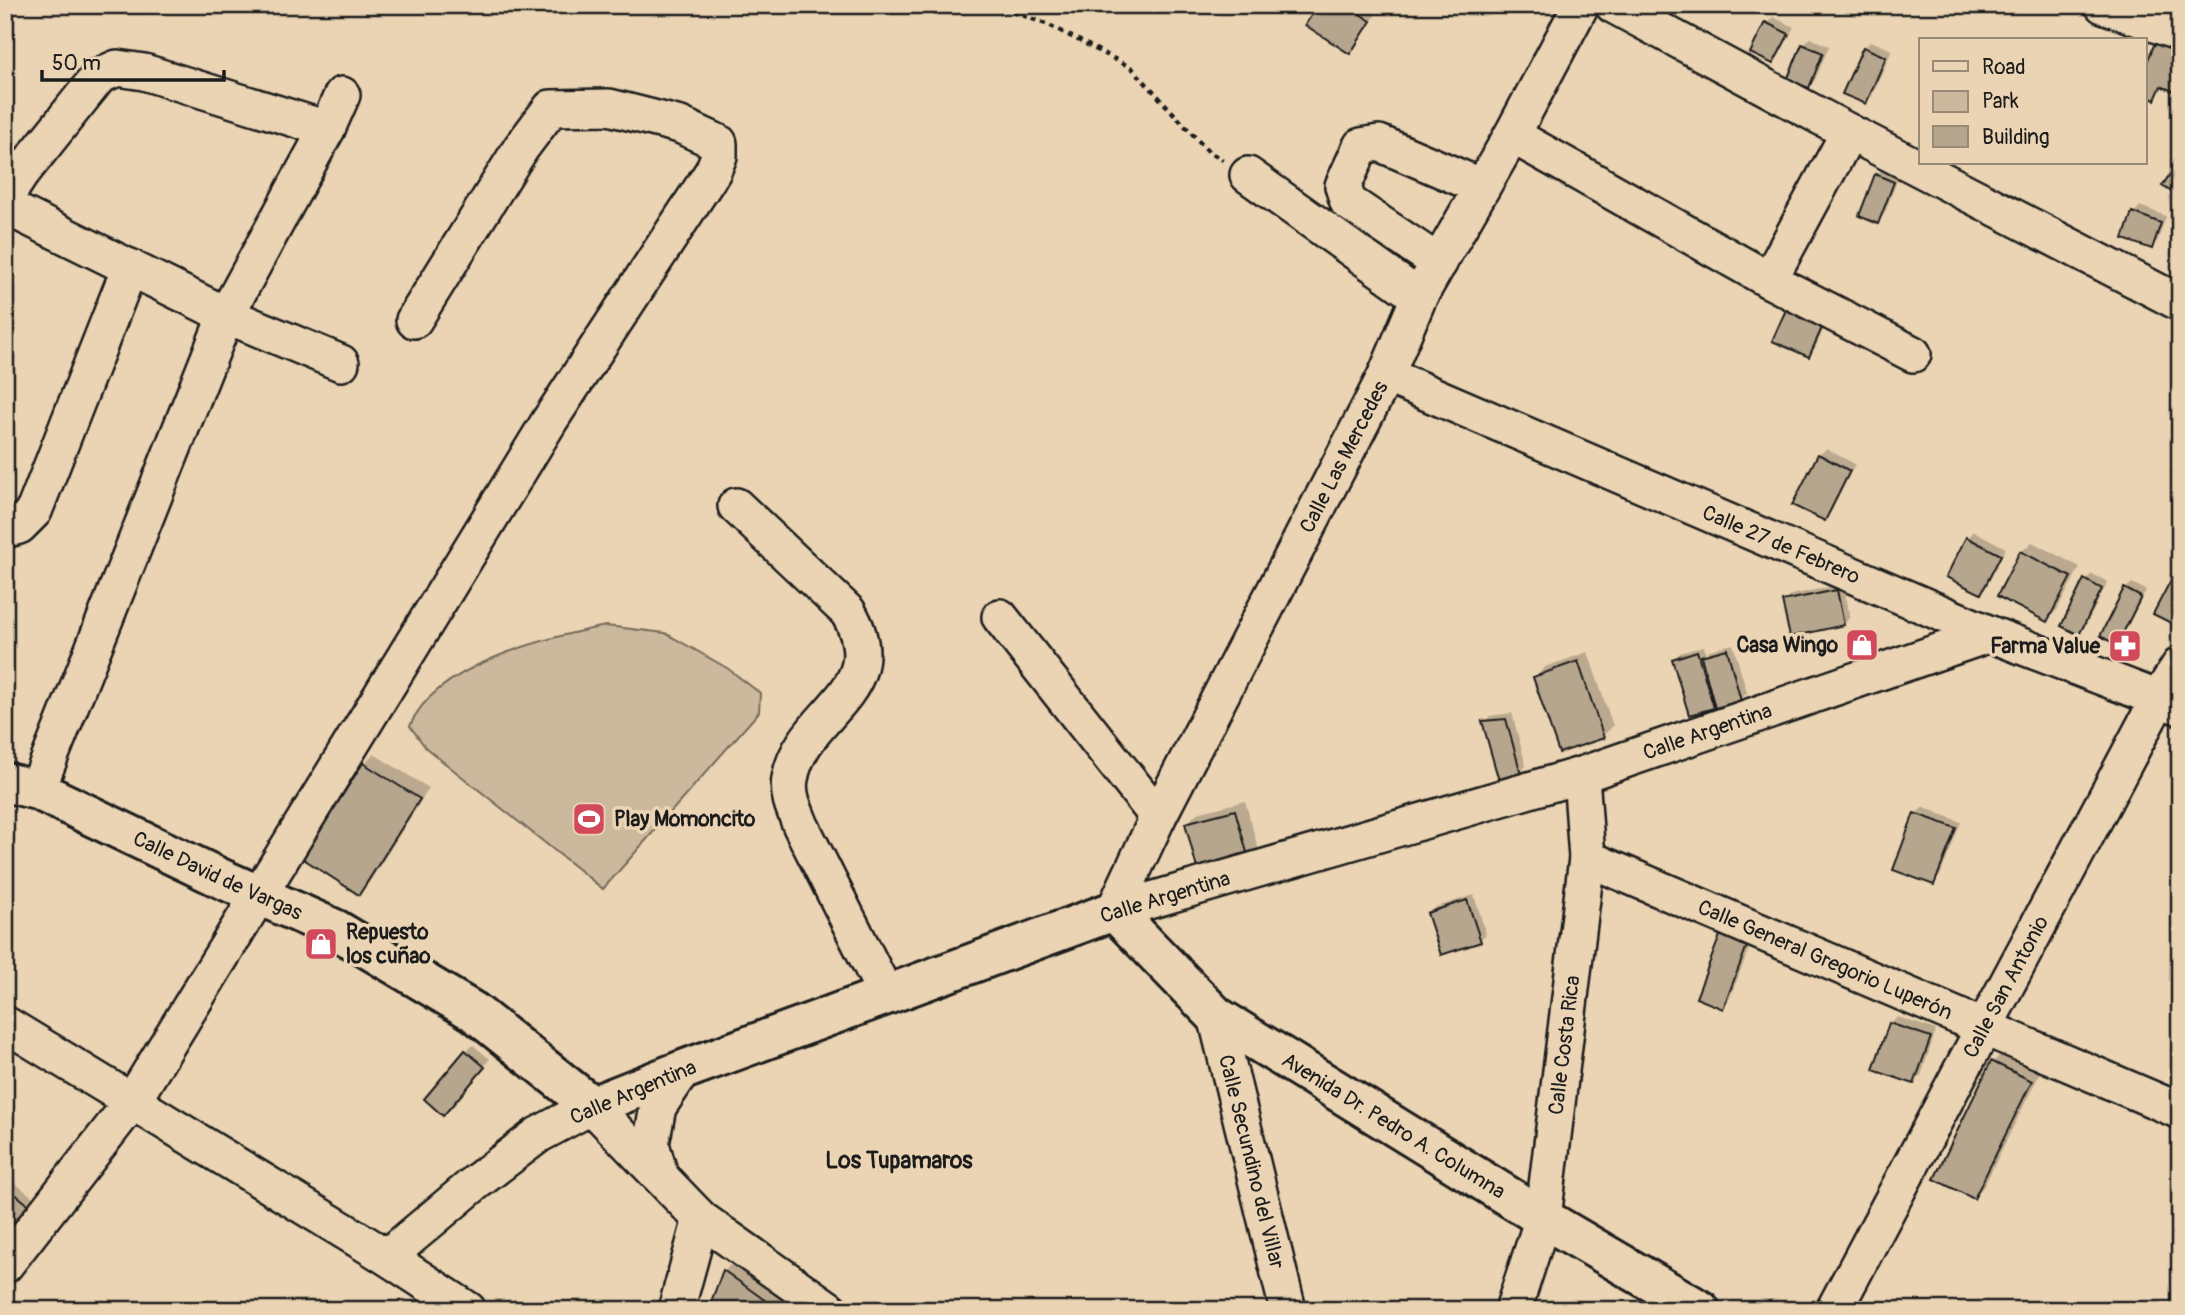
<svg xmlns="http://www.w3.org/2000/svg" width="2185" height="1315" viewBox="0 0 2185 1315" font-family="Pangolin,sans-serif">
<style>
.green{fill:#ccb99d;stroke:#746a5c;stroke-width:2}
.shadow{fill:#0003}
.building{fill:#b7a68e;stroke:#1c1c1c;stroke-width:2}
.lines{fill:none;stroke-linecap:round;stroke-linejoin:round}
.minor-casing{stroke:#1c1c1c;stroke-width:40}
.major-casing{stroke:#1c1c1c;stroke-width:44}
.path{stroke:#1c1c1c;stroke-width:4.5;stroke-dasharray:5 5;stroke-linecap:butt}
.minor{stroke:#ead4b3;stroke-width:35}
.major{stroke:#ead4b3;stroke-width:38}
.labels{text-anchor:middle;stroke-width:7;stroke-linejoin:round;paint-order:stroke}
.street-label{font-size:21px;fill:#1c1c1c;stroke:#ead4b3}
.poi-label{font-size:21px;font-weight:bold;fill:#1c1c1c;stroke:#ead4b3;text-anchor:end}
.neighbourhood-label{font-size:23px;font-weight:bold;fill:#1c1c1c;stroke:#ead4b3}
</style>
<rect width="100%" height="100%" fill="#ead4b3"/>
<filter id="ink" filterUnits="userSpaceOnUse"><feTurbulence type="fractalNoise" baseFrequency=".0143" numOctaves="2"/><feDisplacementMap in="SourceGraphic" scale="14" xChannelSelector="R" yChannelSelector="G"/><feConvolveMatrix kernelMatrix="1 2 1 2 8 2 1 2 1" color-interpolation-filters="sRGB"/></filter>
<g filter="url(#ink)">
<path class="green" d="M606 626 665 633 727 668 760 693 759 712 603 889 426 748 410 726C434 665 548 637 606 626Z"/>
<g class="shadow">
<path d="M1320 5H1362L1376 14 1357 45 1350 52Z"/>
<path d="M1773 17 1794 27 1779 56 1773 62 1767 23Z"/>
<path d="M1810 38 1829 46 1815 80 1808 86 1803 45Z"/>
<path d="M1871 41 1892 50 1872 96 1865 102 1844 93 1864 48Z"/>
<path d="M1883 169 1899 175 1884 215 1877 222 1876 175Z"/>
<path d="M2140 206 2166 216 2158 240 2151 247 2134 213Z"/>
<path d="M1834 306 1815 348 1809 355 1775 340Z"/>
<path d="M1826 449 1855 464 1831 512 1824 519 1819 455Z"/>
<path d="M1974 531 2006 548 1987 586 1981 592 1968 538Z"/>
<path d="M2032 542 2080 567 2057 610 2047 620 2021 552Z"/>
<path d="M2092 574 2108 582 2085 627 2079 633 2086 580Z"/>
<path d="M2132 583 2146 590 2123 636 2116 642 2125 589Z"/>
<path d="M1843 584 1850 617 1844 624 1784 601 1791 595Z"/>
<path d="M1733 644 1747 693 1740 699 1716 703 1713 706 1674 659 1680 653 1704 646 1706 654 1710 650Z"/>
<path d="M1588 652 1613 726 1603 736 1535 677 1545 667Z"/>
<path d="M1512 713 1526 766 1520 773 1484 722 1490 716Z"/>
<path d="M374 754 429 788 369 883 359 893 364 764Z"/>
<path d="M1245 801 1259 851 1249 861 1187 824 1197 813Z"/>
<path d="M1923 807 1961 822 1940 876 1934 883 1916 814Z"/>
<path d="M1474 895 1486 934 1480 940 1429 913 1436 907Z"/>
<path d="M1754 937 1729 1000 1723 1007 1698 997Z"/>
<path d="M1898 1017 1936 1030 1921 1076 1914 1082 1875 1069 1891 1023Z"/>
<path d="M473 1045 490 1059 450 1107 466 1051Z"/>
<path d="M2003 1052 2041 1071 1984 1186 1974 1196 1993 1062Z"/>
<path d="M5 1175 39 1202 5 1236Z"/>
<path d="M734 1261 786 1298 779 1310H710L724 1271Z"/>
</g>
<g class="building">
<path d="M1318 5H1345L1371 21 1350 54 1305 25Z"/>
<path d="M1765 22 1789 34 1773 64 1750 53Z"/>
<path d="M2156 40 2180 50V94L2161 86 2155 100 2145 96V67Z"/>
<path d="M1802 44 1823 53 1809 88 1787 80Z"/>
<path d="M1863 47 1886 57 1866 104 1842 94Z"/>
<path d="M2177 164 2180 166V197L2162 186Z"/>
<path d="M1875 174 1894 182 1878 224 1859 216Z"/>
<path d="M2132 212 2161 223 2152 249 2123 239Z"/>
<path d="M1792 296 1829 312 1809 357 1772 341Z"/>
<path d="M1818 454 1850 471 1825 521 1792 505Z"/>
<path d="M1966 537 2001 555 1981 594 1946 577Z"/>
<path d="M2020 551 2071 577 2047 622 1997 596Z"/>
<path d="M2176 570 2180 572 2179 627 2153 614Z"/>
<path d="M2084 579 2102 589 2079 635 2061 626Z"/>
<path d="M2124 588 2141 597 2117 645 2100 636Z"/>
<path d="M1837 590 1844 625 1790 637 1782 601Z"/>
<path d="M1727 649 1741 701 1715 708 1701 656Z"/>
<path d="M1697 651 1714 708 1689 715 1672 659Z"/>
<path d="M1578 661 1604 738 1559 753 1533 677Z"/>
<path d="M1506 719 1521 774 1499 781 1482 721Z"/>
<path d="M363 763 420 799 359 895 302 858Z"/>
<path d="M1235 810 1250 863 1199 876 1185 823Z"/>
<path d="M1914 813 1956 828 1934 885 1893 870Z"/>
<path d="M1467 900 1481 942 1441 955 1427 913Z"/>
<path d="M1721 933 1748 943 1723 1009 1696 998Z"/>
<path d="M1889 1023 1931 1037 1914 1084 1873 1070Z"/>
<path d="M465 1050 485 1067 443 1116 424 1099Z"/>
<path d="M1991 1061 2032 1081 1974 1199 1934 1179Z"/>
<path d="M5 1186 34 1209 5 1238Z"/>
<path d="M723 1270 777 1309V1310H708Z"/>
</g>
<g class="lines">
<defs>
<g id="minor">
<path d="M1613 5 1849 132 2180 303"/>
<path d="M2103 5 2180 33"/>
<path d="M1512 135 1769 280 1913 354"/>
<path d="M1248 175 1419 297"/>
<path d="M5 198 20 175 99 76 117 68 144 72 327 129"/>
<path d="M5 206 226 315 341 363"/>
<path d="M1439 263 1348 202 1343 186 1361 146 1379 143 1482 187"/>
<path d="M1769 280 1849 132"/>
<path id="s1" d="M1386 375 1990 634 2180 707"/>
<path d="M736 506 848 612C895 692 801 711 790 779 787 795 795 811 801 826L886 995"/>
<path d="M5 530 19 526 34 511 130 267"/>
<path d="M1000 617 1158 817"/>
<path d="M37 790 226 315 327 129 342 95"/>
<path id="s2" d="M1587 858 2180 1111"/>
<path id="s3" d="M1114 911 1158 817 1386 375 1419 297 1512 135 1581 5"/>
<path id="s4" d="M1114 911 1581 775 1990 634"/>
<path id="s5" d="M1216 1016 1288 1310"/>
<path d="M5 1024 387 1257 468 1310"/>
<path d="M660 1175 651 1144 658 1107 683 1070"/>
<path d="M387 1257 475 1183 538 1135 592 1106 701 1219 830 1310"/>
<path d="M5 1265 132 1102 550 420 713 171 719 156V143L680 125 609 107 551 108 521 148 414 320"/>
<path d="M676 1310 701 1219"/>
<path id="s6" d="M1513 1310 1543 1218 1587 858 1581 775"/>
<path id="s7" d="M1834 1310 2159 698 2180 665"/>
</g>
<g id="major">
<path id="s8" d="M5 782 37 790 218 877 335 929 474 1012 592 1106 683 1070 1114 911 1216 1016 1543 1218 1700 1310"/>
</g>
</defs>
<use href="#minor" class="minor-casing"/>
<use href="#major" class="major-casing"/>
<path class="path" d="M994 5 1049 25 1132 68 1209 152 1223 160"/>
<use href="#minor" class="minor"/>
<use href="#major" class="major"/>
</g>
</g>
<defs>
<symbol id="shop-square" viewBox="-11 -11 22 22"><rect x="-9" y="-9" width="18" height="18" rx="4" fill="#d1495b" stroke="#ead4b3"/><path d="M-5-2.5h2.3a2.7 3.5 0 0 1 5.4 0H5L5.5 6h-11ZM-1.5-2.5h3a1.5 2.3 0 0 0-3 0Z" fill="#fff"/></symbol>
<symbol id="pharmacy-square" viewBox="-11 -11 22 22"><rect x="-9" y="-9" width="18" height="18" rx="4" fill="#d1495b" stroke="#ead4b3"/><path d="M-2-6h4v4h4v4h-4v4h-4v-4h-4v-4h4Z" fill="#fff"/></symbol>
<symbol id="stadium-square" viewBox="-11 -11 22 22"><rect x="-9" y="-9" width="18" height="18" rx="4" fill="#d1495b" stroke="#ead4b3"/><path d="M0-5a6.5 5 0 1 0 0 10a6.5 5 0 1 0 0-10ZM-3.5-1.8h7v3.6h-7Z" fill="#fff"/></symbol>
</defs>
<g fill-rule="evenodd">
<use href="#shop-square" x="1843" y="626" width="38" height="38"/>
<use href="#pharmacy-square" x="2106" y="627" width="38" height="38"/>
<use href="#stadium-square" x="570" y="800" width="38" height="38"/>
<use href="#shop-square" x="302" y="925" width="38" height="38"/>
</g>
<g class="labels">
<g class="street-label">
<text dy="7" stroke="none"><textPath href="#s3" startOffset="509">Calle Las Mercedes</textPath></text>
<text dy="7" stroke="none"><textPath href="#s1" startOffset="430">Calle 27 de Febrero</textPath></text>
<text dy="7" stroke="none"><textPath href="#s4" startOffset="620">Calle Argentina</textPath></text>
<text dy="7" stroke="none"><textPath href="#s8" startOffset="233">Calle David de Vargas</textPath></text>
<text transform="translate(1165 897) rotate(-17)" y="7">Calle Argentina</text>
<text dy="7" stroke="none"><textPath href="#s2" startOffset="259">Calle General Gregorio Luperón</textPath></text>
<text dy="7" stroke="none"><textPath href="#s7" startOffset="366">Calle San Antonio</textPath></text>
<text dy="7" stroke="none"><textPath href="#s6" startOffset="271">Calle Costa Rica</textPath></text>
<text transform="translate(633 1092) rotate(-23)" y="7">Calle Argentina</text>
<text dy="7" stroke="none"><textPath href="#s8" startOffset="1587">Avenida Dr. Pedro A. Columna</textPath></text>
<text dy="7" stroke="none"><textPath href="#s5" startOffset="150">Calle Secundino del Villar</textPath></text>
</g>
<g class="poi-label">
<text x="1838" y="652">Casa Wingo</text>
<text x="2100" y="653">Farma Value</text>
<text x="614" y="826" text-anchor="start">Play Momoncito</text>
<text x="346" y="939" text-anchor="start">Repuesto<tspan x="346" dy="24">los cuñao</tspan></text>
</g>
<g class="neighbourhood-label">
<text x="899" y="1168">Los Tupamaros</text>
</g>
</g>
<rect width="2185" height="1315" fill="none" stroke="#ead4b3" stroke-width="28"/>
<rect x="14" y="14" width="2157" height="1287" fill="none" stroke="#1c1c1c" stroke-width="2.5" filter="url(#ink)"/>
<rect x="1919" y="38" width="228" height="126" fill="#ead4b3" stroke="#988a77" stroke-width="2"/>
<rect x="1933" y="61" width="35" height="10" fill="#ead4b3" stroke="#988a77" stroke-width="2"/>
<text x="1982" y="74" font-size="21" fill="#1c1c1c">Road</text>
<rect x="1933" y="91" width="35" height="21" fill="#ccb99d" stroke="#988a77" stroke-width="2"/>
<text x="1982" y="108" font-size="21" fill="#1c1c1c">Park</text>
<rect x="1933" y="126" width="35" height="21" fill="#b7a68e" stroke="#988a77" stroke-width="2"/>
<text x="1982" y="144" font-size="21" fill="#1c1c1c">Building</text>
<path d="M42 70v10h182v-10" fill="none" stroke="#1c1c1c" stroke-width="3.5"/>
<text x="52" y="70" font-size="21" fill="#1c1c1c" stroke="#ead4b3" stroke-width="5" paint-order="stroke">50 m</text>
</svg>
